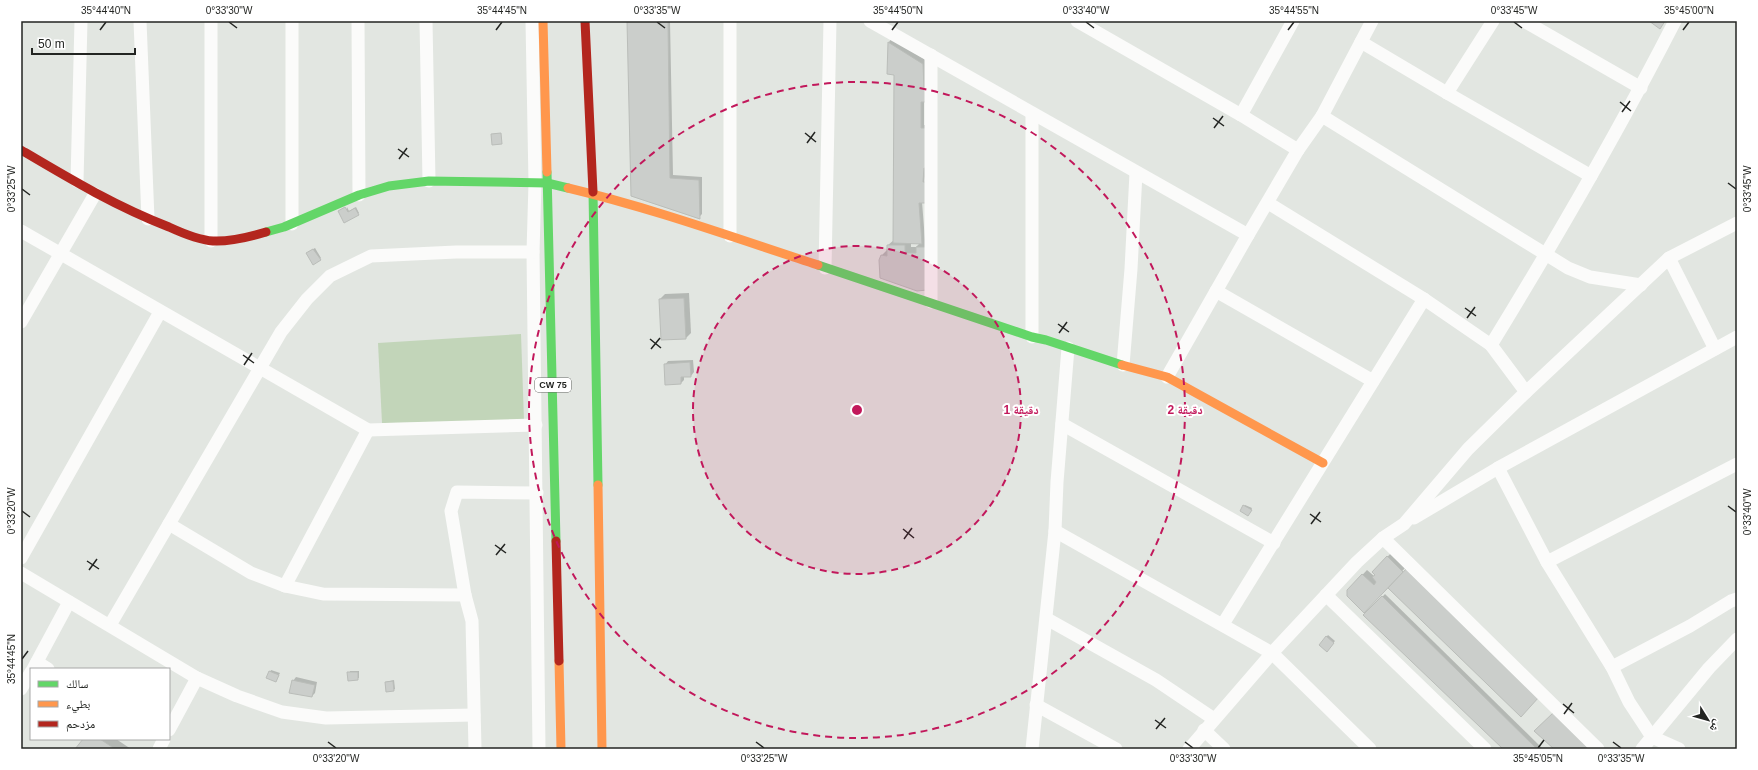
<svg xmlns="http://www.w3.org/2000/svg" width="1758" height="770" viewBox="0 0 1758 770" font-family="Arial,'Noto Naskh Arabic',sans-serif">
<style>
.green{fill:#c2d5b9}
.shadow{fill:#0003;fill-rule:evenodd}
.building{fill:#cbcecb;stroke:#babdb9}
.lines{fill:none;stroke-linecap:round;stroke-linejoin:round}
.street{stroke:#fbfbfa;stroke-width:13}
.fast{stroke:#63d668;stroke-width:9}
.slow{stroke:#ff974d;stroke-width:9}
.jam{stroke:#b3261e;stroke-width:9}
.ticks{fill:none;stroke:#232522;stroke-width:1.5}
.ring{fill:none;stroke:#c2185b;stroke-width:2;stroke-dasharray:7 5}
.labels{text-anchor:middle;stroke-width:4;stroke-linejoin:round;paint-order:stroke}
.shield{fill:#fff;stroke:#656664;stroke-width:1}
.shield-label{font-size:9px;font-weight:bold;fill:#232522}
.centre{fill:#c2185b;stroke:#fff;stroke-width:2}
.ring-label{font-size:12px;text-anchor:middle;font-weight:bold;fill:#c2185b;stroke:#fff;stroke-width:4;stroke-linejoin:round;paint-order:stroke}
.neatline{fill:none;stroke:#232522;stroke-width:1.5}
.ticks-label{font-size:10px;text-anchor:middle;fill:#232522}
</style>
<rect width="100%" height="100%" fill="#e2e6e1"/>
<path class="green" d="M521 334 524 421 382 423 378 343Z"/>
<g class="shadow">
<path d="M628 21H670L673 175 702 177V214L699 217 632 195Z"/>
<path d="M891 39 926 60 927 86 924 101V125H928L930 133 922 202 925 240 934 282 881 256 888 249V245L894 240 895 74 889 42ZM911 243H920L916 247H911Z"/>
<path d="M347 207 349 211 356 207 359 213 344 222Z"/>
<path d="M315 248 321 258 320 259 308 252Z"/>
<path d="M689 293 691 333 686 338 660 299 665 294Z"/>
<path d="M693 360 694 372 691 376H684V380L681 383 665 365 668 361Z"/>
<path d="M1245 505 1252 508 1249 514 1244 506Z"/>
<path d="M1392 552 1407 566 1364 611 1348 590 1367 570 1374 576 1376 575 1373 572Z"/>
<path d="M1385 594 1543 749H1504L1365 615Z"/>
<path d="M1328 635 1335 641 1327 650 1320 645Z"/>
<path d="M271 670 280 673 276 681 270 672Z"/>
<path d="M350 671H359V678L349 680Z"/>
<path d="M296 677 317 682 315 693 312 696 293 681Z"/>
<path d="M394 680 395 689 393 690 386 682Z"/>
<path d="M84 739H116L131 749H76Z"/>
</g>
<g class="building">
<path d="M627 21H668L670 178 699 180 700 219 631 196Z"/>
<path d="M1649 21H1665L1660 29Z"/>
<path d="M888 42 923 64 924 88H928L927 102H921V128H926L929 169 924 168 923 182H929V203H919L922 244 893 243 894 75 887 74Z"/>
<path d="M501 133 502 144 492 145 491 134Z"/>
<path d="M345 207 348 212 355 208 359 215 344 223 338 211Z"/>
<path d="M887 245H905V253H916V247H929L927 290 917 291 880 278 879 260 881 255 887 256Z"/>
<path d="M313 249 321 260 313 265 306 253Z"/>
<path d="M684 298 686 339 661 340 659 299Z"/>
<path d="M690 362 691 377H681V384L665 385 664 364Z"/>
<path d="M1243 505 1252 510 1248 516 1240 511Z"/>
<path d="M1387 556 1403 572 1364 613 1347 596V590L1362 574 1374 585 1376 582 1372 577 1375 575 1372 572Z"/>
<path d="M1407 568 1539 697 1521 717 1388 588Z"/>
<path d="M1382 596 1537 749H1503L1363 615Z"/>
<path d="M1326 636 1334 643 1327 652 1319 645Z"/>
<path d="M269 671 279 675 276 682 266 678Z"/>
<path d="M347 672H358V680L348 681Z"/>
<path d="M292 680 315 685 312 697 289 693Z"/>
<path d="M393 681 394 691 386 692 385 682Z"/>
<path d="M1553 713 1591 749H1554L1534 731Z"/>
<path d="M83 739H100L115 749H75Z"/>
</g>
<g class="lines">
<g class="street">
<path d="M140 21 148 219"/>
<path d="M211 21V241"/>
<path d="M292 21V224"/>
<path d="M358 21 359 195"/>
<path d="M426 21 429 181"/>
<path d="M532 21 535 183 533 252 539 749"/>
<path d="M870 21 1248 235"/>
<path d="M1077 21 1241 115 1298 150"/>
<path d="M1524 21 1641 88"/>
<path d="M1361 42 1447 93 1591 176"/>
<path d="M1447 93 1493 21"/>
<path d="M1241 115 1293 21"/>
<path d="M1322 116 1568 268 1590 277 1641 285"/>
<path d="M77 181 81 21"/>
<path d="M1268 203 1424 299 1491 345 1526 392"/>
<path d="M21 231 368 430 536 425"/>
<path d="M730 236V21"/>
<path d="M1669 258 1715 349"/>
<path d="M825 268 830 21"/>
<path d="M1216 291 1373 381"/>
<path d="M931 302V55"/>
<path d="M21 322 95 194"/>
<path d="M1032 337V114"/>
<path d="M1491 345C1556 239 1618 132 1675 21"/>
<path d="M1123 365 1131 269 1136 173"/>
<path d="M1167 377 1248 235 1298 150 1322 116 1372 21"/>
<path d="M1062 424 1274 543"/>
<path d="M1498 468 1547 562 1612 667 1629 702 1652 737 1679 749"/>
<path d="M1414 518 1498 468 1737 337"/>
<path d="M169 524 251 573 285 586 323 594 465 595 472 621 475 749"/>
<path d="M1055 531 1272 653 1370 749"/>
<path d="M1383 538 1598 749"/>
<path d="M21 558 160 312"/>
<path d="M1547 562 1737 464"/>
<path d="M21 573 197 678 237 696 282 712 326 718 474 715"/>
<path d="M285 586 368 430"/>
<path d="M465 595 451 511 457 492 537 493"/>
<path d="M1326 595 1485 749"/>
<path d="M1047 619 1156 680 1214 719"/>
<path d="M1223 624 1424 299"/>
<path d="M110 625 281 332 307 299 330 276 371 256 456 252H533"/>
<path d="M37 662 48 669"/>
<path d="M1612 667 1690 626 1731 601 1737 599"/>
<path d="M33 669 69 602"/>
<path d="M21 689 31 672"/>
<path d="M1036 705 1116 749"/>
<path d="M169 730 197 678"/>
<path d="M1204 730 1224 749"/>
<path d="M159 749 164 739"/>
<path d="M1032 749 1055 531 1057 482 1068 348"/>
<path d="M1189 749 1272 653 1357 562 1383 538 1404 524 1468 449 1526 392 1669 258 1737 223"/>
<path d="M1642 749 1709 668 1737 639"/>
</g>
<g class="fast">
<path d="M547 172 556 541"/>
<path d="M593 192 598 485"/>
<path d="M266 232 284 227 359 195 389 186 429 181 547 183 568 188"/>
<path d="M818 265 1032 337 1046 340 1122 365"/>
</g>
<g class="slow">
<path d="M543 21 547 172"/>
<path d="M568 188C652 208 735 238 818 265"/>
<path d="M1122 365 1167 377 1323 463"/>
<path d="M598 485 602 749"/>
<path d="M559 661 561 749"/>
</g>
<g class="jam">
<path d="M585 21 593 192"/>
<path d="M21 150C70 179 115 206 169 227 182 233 198 240 213 241 230 242 249 237 266 232"/>
<path d="M556 541 559 661"/>
</g>
</g>
<path class="ticks" d="M229 22 237 28M657 22 665 28M1086 22 1094 28M1514 22 1522 28M100 30 106 22M496 30 502 22M892 30 898 22M1288 30 1294 22M1683 30 1689 22M1620 102 1631 111M1622 112 1630 101M1213 118 1224 126M1214 128 1223 116M805 133 816 142M807 143 815 132M398 149 409 157M399 159 407 148M1728 183 1736 189M22 189 30 195M1465 308 1476 316M1467 318 1475 307M1058 324 1069 332M1059 333 1067 322M650 339 661 348M651 349 660 338M243 355 254 363M244 365 252 353M1728 506 1736 512M22 511 30 517M1310 514 1321 522M1311 524 1320 512M903 529 914 538M904 539 912 528M495 545 506 553M496 555 505 544M87 561 99 569M89 570 97 559M22 659 28 651M1563 704 1574 713M1564 714 1572 703M1155 720 1166 728M1156 729 1165 718M328 742 336 748M756 742 764 748M1185 742 1193 748M1613 742 1621 748M1538 748 1544 740"/>
<circle cx="857" cy="410" r="164" fill="#c2185b" fill-opacity=".12"/>
<g class="ring">
<circle cx="857" cy="410" r="164"/>
<circle cx="857" cy="410" r="328"/>
</g>
<g class="labels">
<rect class="shield" x="535" y="378" width="36" height="14" rx="3"/>
<g class="shield-label">
<text x="553" y="388">CW 75</text>
</g>
</g>
<circle cx="857" cy="410" r="6" class="centre"/>
<g class="ring-label">
<text x="1021" y="414">1 دقيقة</text>
<text x="1185" y="414">2 دقيقة</text>
</g>
<rect width="1758" height="770" fill="none" stroke="#ffffff" stroke-width="44"/>
<rect x="30" y="668" width="140" height="72" fill="#ffffff" stroke="#a7a8a7"/>
<rect x="38" y="681" width="20" height="6" fill="#63d668" stroke="#a7a8a7"/>
<text x="66" y="688" font-size="12" fill="#232522">سالك</text>
<rect x="38" y="701" width="20" height="6" fill="#ff974d" stroke="#a7a8a7"/>
<text x="66" y="708" font-size="12" fill="#232522">بطيء</text>
<rect x="38" y="721" width="20" height="6" fill="#b3261e" stroke="#a7a8a7"/>
<text x="66" y="728" font-size="12" fill="#232522">مزدحم</text>
<g transform="translate(1708 720) rotate(127)" stroke="#ffffff" stroke-width="3" paint-order="stroke">
<path d="M0-3L7 15L0 10L-7 15Z" fill="#232522"/>
<text y="-6" font-size="11" font-weight="bold" text-anchor="middle" fill="#232522">ش</text>
</g>
<path d="M32 48v6h103v-6" fill="none" stroke="#232522" stroke-width="2"/>
<text x="38" y="48" font-size="12" fill="#232522" stroke="#ffffff" stroke-width="3" paint-order="stroke">50 m</text>
<rect x="22" y="22" width="1714" height="726" class="neatline"/>
<g class="ticks-label">
<text x="106" y="14">35°44'40"N</text>
<text x="229" y="14">0°33'30"W</text>
<text x="502" y="14">35°44'45"N</text>
<text x="657" y="14">0°33'35"W</text>
<text x="898" y="14">35°44'50"N</text>
<text x="1086" y="14">0°33'40"W</text>
<text x="1294" y="14">35°44'55"N</text>
<text x="1514" y="14">0°33'45"W</text>
<text x="1689" y="14">35°45'00"N</text>
<text transform="translate(11 189) rotate(-90)" y="4">0°33'25"W</text>
<text transform="translate(1747 189) rotate(-90)" y="4">0°33'45"W</text>
<text transform="translate(11 511) rotate(-90)" y="4">0°33'20"W</text>
<text transform="translate(1747 512) rotate(-90)" y="4">0°33'40"W</text>
<text transform="translate(11 659) rotate(-90)" y="4">35°44'45"N</text>
<text x="336" y="762">0°33'20"W</text>
<text x="764" y="762">0°33'25"W</text>
<text x="1193" y="762">0°33'30"W</text>
<text x="1538" y="762">35°45'05"N</text>
<text x="1621" y="762">0°33'35"W</text>
</g>
</svg>
